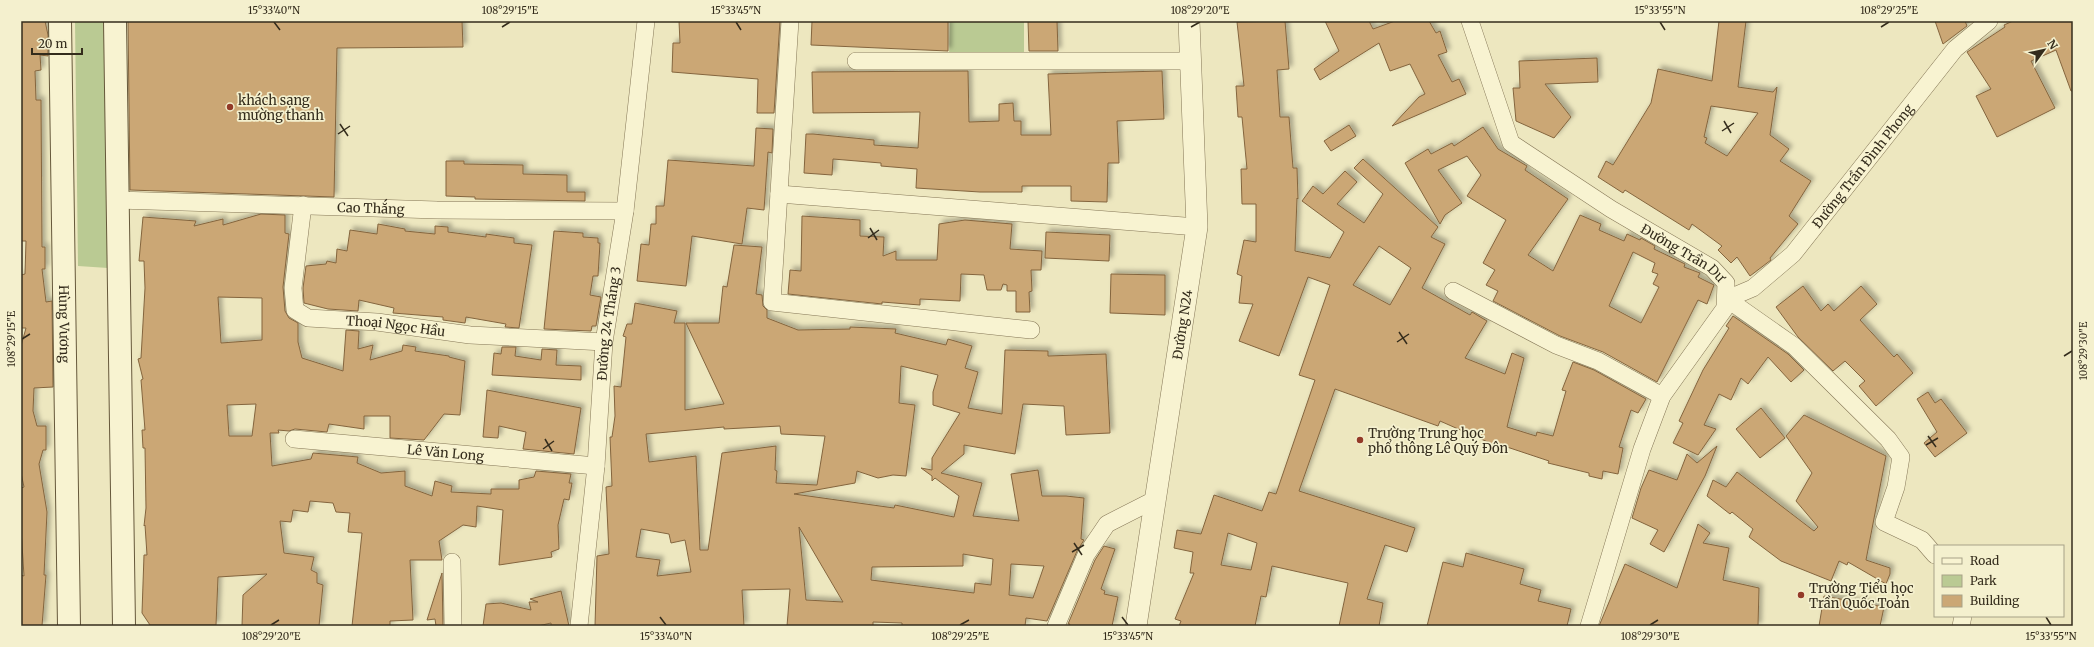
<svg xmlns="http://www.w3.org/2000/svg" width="2094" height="647" viewBox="0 0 2094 647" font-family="Merriweather,serif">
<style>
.green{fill:#baca93}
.building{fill:#cba775;stroke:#84653e;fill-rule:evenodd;filter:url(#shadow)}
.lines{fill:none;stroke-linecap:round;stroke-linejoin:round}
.minor-casing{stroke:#857757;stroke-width:18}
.tertiary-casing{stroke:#857757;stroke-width:22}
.secondary-casing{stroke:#66583b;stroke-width:24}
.minor{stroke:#f8f3d1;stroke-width:17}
.tertiary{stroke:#f8f3d1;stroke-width:21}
.secondary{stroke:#f8f3d1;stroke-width:22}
.ticks{fill:none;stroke:#342c1c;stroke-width:1.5}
.poi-dot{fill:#933a28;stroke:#f4f0ce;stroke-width:1.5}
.labels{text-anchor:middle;stroke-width:3.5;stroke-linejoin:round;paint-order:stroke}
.poi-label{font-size:13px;fill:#342c1c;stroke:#f4f0ce;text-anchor:start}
.street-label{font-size:13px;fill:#342c1c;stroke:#f4f0ce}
.neatline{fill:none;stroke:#342c1c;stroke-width:1.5}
.ticks-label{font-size:10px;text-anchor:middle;fill:#342c1c}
</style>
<defs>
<filter id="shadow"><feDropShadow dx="3.5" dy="-3.5" stdDeviation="2" flood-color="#0004"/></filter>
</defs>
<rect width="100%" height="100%" fill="#ede7bf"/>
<g class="green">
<path d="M75 21H106L108 268 78 266Z"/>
<path d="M950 21H1024V58L949 57Z"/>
</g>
<g class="building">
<path d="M21 21H45L48 35V56L40 55 41 70 35 71 36 100H41L42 247H45V269H42L46 302 52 301 53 387 34 388 33 411 37 426H46V450H43L39 464 47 512 44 575H46L42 626H21V575L24 576 21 529V488L24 487 21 473V346L26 328H21V275L25 274 26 241H21Z"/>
<path d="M128 21H462L463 47 337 48 334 197 130 190Z"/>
<path d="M679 21H780L774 113H757L758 79 672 72 673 43H680Z"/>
<path d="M812 21H948V51L811 45Z"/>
<path d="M1028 21H1057L1058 51H1029Z"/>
<path d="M1285 21 1289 69 1277 70 1280 117H1289L1293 168H1297L1298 199 1297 198 1295 251 1330 258 1344 232 1302 201 1313 186 1323 194 1345 171 1357 182 1337 204 1364 223 1383 194 1354 168 1363 159 1438 227 1431 237 1445 244 1422 288 1470 315 1472 312 1487 321 1465 358 1505 374 1512 353 1524 358 1507 427 1536 436 1537 432 1553 436 1566 391 1562 390 1573 362 1594 370 1646 399 1638 413 1631 410 1619 447 1623 448 1618 474 1603 471 1602 479 1589 476V473L1548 463 1549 461 1507 447 1506 450 1440 421 1438 426 1335 389 1299 491 1415 528 1407 552 1385 545 1367 599 1383 603 1379 626H1339L1348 583 1272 566 1266 597 1261 596 1255 626H1179L1181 621 1175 619 1194 573H1190L1193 552 1174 548 1177 530 1201 534 1214 495 1262 511 1269 492 1276 494 1315 380 1299 375 1330 285 1308 277 1279 356 1239 341 1253 304 1239 303 1242 276 1237 274 1244 240 1256 242V204H1242L1241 169H1247L1242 117H1238L1236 86H1244L1237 22ZM1379 246 1411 268 1390 305 1353 285ZM1228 533 1257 543 1251 570 1221 565Z"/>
<path d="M1325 21H1369L1373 29 1395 21H1429L1436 33 1440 31 1447 52 1438 55 1452 82 1459 79 1466 94 1392 126 1419 97 1425 94 1410 64 1390 71 1379 43 1320 80 1314 69 1339 51Z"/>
<path d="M1719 21H1746L1738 87 1773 92 1777 87 1770 135 1789 149 1780 161 1811 181 1789 216 1798 224 1770 258 1771 260 1750 276 1737 257 1731 263 1718 250 1722 246 1692 224 1689 230 1625 190 1623 193 1598 177 1606 161 1613 165 1651 103 1658 69 1712 81ZM1711 106 1758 113 1727 156 1705 143 1707 138 1704 137Z"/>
<path d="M1935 21H1965L1967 26 1943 44Z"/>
<path d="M2013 21H2073V91H2071L2056 50 2031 61 2055 108 1997 137 1976 96 1991 89 1967 52 2005 27 2004 25Z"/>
<path d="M1597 58 1598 82 1545 84 1571 117 1554 138 1516 121 1513 88H1520L1519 61Z"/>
<path d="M968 71 969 122 999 121V104L1013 103 1014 121H1021V135H1051L1048 74 1162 71 1164 119 1117 121 1119 163H1108L1107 202 1071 201V186H1022V192H980L916 188 917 169 881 166V163L833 159 832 175 804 173 806 134H813L874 140V145L918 148 920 112 813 113 812 72Z"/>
<path d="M1349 125 1356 136 1331 151 1324 141Z"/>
<path d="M1483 127 1498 149 1527 166 1525 170 1568 199 1528 255 1553 271 1580 215 1601 224 1599 230 1624 241 1627 234 1640 240 1641 238 1655 246 1654 249 1685 264 1684 267 1700 273 1698 277 1714 285 1707 304 1698 300 1657 382 1603 352 1560 336 1493 301 1498 291 1486 285 1495 270 1483 263 1506 220 1467 196 1481 175 1467 156 1438 170 1462 203 1445 215 1440 224 1405 163 1428 149 1431 154 1452 143 1454 146ZM1633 252 1655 263 1652 272 1658 274 1653 284 1659 287 1641 323 1609 306Z"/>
<path d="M756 128 773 129 772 153 768 152 764 210 747 208 742 244 692 236 686 286 637 281 641 244 649 245 651 224H656V206H664L668 160 754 166Z"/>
<path d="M446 161H464V164L523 165V174L567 175V192H585V201L475 199V197L446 196Z"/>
<path d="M261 214 285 215V233L289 234 283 287 285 311 289 318 298 323V342L302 358 343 371 346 330 359 331 358 349 373 345 370 360 402 351 403 345 416 347 415 351 449 356V357L465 361 460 415 444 414 424 440 390 438V416H364V429L329 424 327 432 295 429 289 431 278 430 279 433H270L272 466 311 459 313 453 358 457 357 463 381 473 405 471V486L432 496 435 481 452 486 451 492 491 494V489H519V480L534 477 536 471 571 474 569 483H572L569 500 564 499 558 525 559 549 551 552 552 557 499 565 503 510 477 506 476 527 463 525 439 541 442 560H410L413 620 390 621V626H352L362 533 348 532 350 513 336 512 333 503 310 501 308 512 293 510 291 522 280 521 284 553 314 557 311 570 317 573V583L323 585 319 626H242L243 595 267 574 218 577 216 625H150L142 613 144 555H147L145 525 144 526 146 508 145 448H143L142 430H145L141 380 143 379 138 359 141 358 145 288 144 261H139L143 217 196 221 194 226 223 219V225ZM218 297 262 298V340L221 343ZM256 404 252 436H229L227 405Z"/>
<path d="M802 216 860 220V236L884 237 883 256 896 251V260H937L939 224 965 220 1012 224 1010 249 1042 251 1041 270H1031L1032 291 1029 292 1030 312H1016V291H1007V285L1003 284 1001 290H987L984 275 961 274 960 301 920 299V305L882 302V304L788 294 790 270 801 271Z"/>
<path d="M378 224 405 229V231L435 234V226L448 227V232L486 237V234L514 238V243L532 245 519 328 505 327 506 324 466 317 465 323 443 320V317L393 313 394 308 359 300 358 311 328 309 304 303 303 288 306 266 326 264 327 261 336 263 337 249 347 251 350 230 377 234Z"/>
<path d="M554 231 583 233V237L598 238V243H600L598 276H593L590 295 601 297 596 326H592L591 331 544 329Z"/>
<path d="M1046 232 1110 235 1109 261 1045 258Z"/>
<path d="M734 245 762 247 756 294 762 295 763 306 767 310V318L798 330 850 329V327L896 329 895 333 946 345 948 339 972 346 965 368 978 372 968 408 1002 414 1005 350 1048 351V356L1106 354 1110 433 1066 435 1064 406 1023 404 1015 454 964 445V454L941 473 982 483 973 516 1019 521 1011 474 1038 470 1042 496H1066L1084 498 1081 539 1084 540 1077 551 1047 621 1026 618 1025 626H902V623L873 622V626H787L790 589 742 590 744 626H595L597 556 609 554 606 487 612 486 610 437H612L615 416 614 386 621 387 626 337 623 336 627 324H632L635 303 677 311 674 323H685V410L724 404 686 323H719L723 286 727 287ZM901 366 938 375 933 392V405L960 413 932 458V470L921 468 932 476V481L935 478 959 496 954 517 895 505 894 508 794 494 855 483 857 471 878 478 893 475 906 476 915 405 899 403ZM780 426 781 434 825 436 817 485 776 483 777 471 775 470 776 446 722 453 708 550H700L696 456 649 462 646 434 724 427V429ZM799 527 843 602 806 600ZM641 529 669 534 671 543 685 540 691 572 657 576 660 560 636 557ZM963 554 993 559 991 585 975 583 974 593 871 580 872 567 963 566ZM1011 564 1044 566 1033 598 1009 595Z"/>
<path d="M1111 274 1165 275V315L1110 313Z"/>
<path d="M1803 286 1821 311 1828 304 1834 311 1861 286 1877 304 1860 320 1894 357 1897 354 1913 373 1876 406 1859 386 1865 381 1845 361 1833 371 1798 337 1776 307Z"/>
<path d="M1733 316 1788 354 1804 370 1791 382 1768 357 1748 384 1741 378 1731 400 1719 394 1704 425 1716 429 1698 455 1673 443 1683 423 1679 421 1703 370 1729 328 1726 326Z"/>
<path d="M502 347H516L515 356 541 360 542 349 557 350 556 365 581 366V380L492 375 494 353 501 354Z"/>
<path d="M487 390 581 408 574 454 523 449 526 432 499 426 498 438 483 437Z"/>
<path d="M1928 392 1935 403 1941 399 1967 433 1935 457 1924 443 1937 432 1917 399Z"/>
<path d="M1761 408 1785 438 1760 458 1736 429Z"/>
<path d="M1804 415 1886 456 1866 560 1890 568V574L1886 584 1848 562 1847 565 1839 561 1831 581 1781 561 1749 537 1753 529 1732 512 1730 514 1707 496 1713 480 1726 487 1737 472 1814 531 1818 527 1796 501 1812 473 1786 436Z"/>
<path d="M1717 446 1705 476 1664 552 1650 544 1658 530 1632 518 1641 488 1649 470 1677 480 1687 454 1697 463Z"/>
<path d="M1698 524 1710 533 1703 543 1729 548 1723 580 1759 588 1758 626H1599L1625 564 1677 588Z"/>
<path d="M1104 546 1115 549 1101 589 1105 591 1104 594 1118 597 1112 626H1069L1070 624H1068L1095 560Z"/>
<path d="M1466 553 1524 569 1520 584 1541 590 1538 601 1571 609 1567 626H1427L1443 562 1463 567Z"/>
<path d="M442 573 443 626H436L435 619 427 620Z"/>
<path d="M561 591 569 626H551V623L538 626H483L486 604 501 603 531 610 529 602H538L530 599Z"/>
<path d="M1824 596 1884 607 1880 626H1819Z"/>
</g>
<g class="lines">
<defs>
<g id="minor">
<path d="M790 21 772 302 1031 330"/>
<path id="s1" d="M1470 21 1511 143 1611 209 1712 268 1726 283 1725 308 1662 396 1642 449 1589 626"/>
<path d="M856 61H1192"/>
<path d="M779 194 1197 227"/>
<path id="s2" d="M117 200 437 210 625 211"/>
<path id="s3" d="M303 205 293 288 295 310 308 318 377 322 470 335 604 342"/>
<path d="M1453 291 1556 345 1598 361 1662 396"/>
<path id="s4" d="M1727 299 1753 288 1793 254 1955 49 1989 21"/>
<path d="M1727 299 1794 346 1888 439 1901 457 1896 487 1884 522 1922 540 1935 555"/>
<path id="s5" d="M294 439 596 466"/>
<path d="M452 562 453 626"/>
<path id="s6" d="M579 626 596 466 604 342 625 211 646 21"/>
<path d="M1056 626 1086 555 1107 524 1156 499"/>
<path d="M1961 626 1963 616"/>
</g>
<g id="tertiary">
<path id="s7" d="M1136 626 1197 227 1189 21"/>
</g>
<g id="secondary">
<path id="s8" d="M60 21 69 626"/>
<path d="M115 21 124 626"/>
</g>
</defs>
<use href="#minor" class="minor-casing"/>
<use href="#tertiary" class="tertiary-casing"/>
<use href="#secondary" class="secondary-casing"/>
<use href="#minor" class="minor"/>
<use href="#tertiary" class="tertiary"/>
<use href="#secondary" class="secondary"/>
</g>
<path class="ticks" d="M274 22 280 30M736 22 741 30M1660 22 1665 30M502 27 510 22M1191 27 1200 22M1881 27 1889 22M1724 121 1731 133M340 124 348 136M1722 131 1734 123M338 134 350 126M870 228 877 240M868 238 879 230M1399 332 1407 344M22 339 30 334M1397 342 1409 334M2064 356 2072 351M1928 436 1936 447M545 439 552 451M1926 445 1938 438M543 449 554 441M1074 543 1082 555M1072 552 1084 545M660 617 666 625M1122 617 1128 625M2046 617 2051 625M271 625 279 620M960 625 969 620M1650 625 1658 620"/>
<g class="poi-dot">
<circle cx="230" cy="107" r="4"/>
<circle cx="1360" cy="440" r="4"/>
<circle cx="1801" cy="595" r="4"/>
</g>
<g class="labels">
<g class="poi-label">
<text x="238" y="105">khách sạng<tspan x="238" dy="15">mường thanh</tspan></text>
<text x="1368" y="438">Trường Trung học<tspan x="1368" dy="15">phổ thông Lê Quý Đôn</tspan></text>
<text x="1809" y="593">Trường Tiểu học<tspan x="1809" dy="15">Trần Quốc Toản</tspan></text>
</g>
<g class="street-label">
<text dy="5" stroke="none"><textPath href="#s4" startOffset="193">Đường Trần Đình Phong</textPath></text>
<text dy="5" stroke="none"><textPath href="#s2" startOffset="254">Cao Thắng</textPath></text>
<text dy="5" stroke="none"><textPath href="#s1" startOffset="333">Đường Trần Dư</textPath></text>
<text dy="5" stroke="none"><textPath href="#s8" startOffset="303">Hùng Vương</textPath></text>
<text dy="5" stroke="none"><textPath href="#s6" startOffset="304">Đường 24 Tháng 3</textPath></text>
<text dy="5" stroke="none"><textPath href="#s7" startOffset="305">Đường N24</textPath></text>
<text dy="5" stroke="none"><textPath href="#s3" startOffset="209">Thoại Ngọc Hầu</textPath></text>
<text dy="5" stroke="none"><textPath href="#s5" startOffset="152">Lê Văn Long</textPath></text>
</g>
</g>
<rect width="2094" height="647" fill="none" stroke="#f4f0ce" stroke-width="44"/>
<rect x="1934" y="545" width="130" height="72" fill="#f4f0ce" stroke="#a7a287"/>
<rect x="1942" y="558" width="20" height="6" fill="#f8f3d1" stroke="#a7a287"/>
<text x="1970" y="565" font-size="12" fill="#342c1c">Road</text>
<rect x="1942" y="575" width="20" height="12" fill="#baca93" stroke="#a7a287"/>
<text x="1970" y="585" font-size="12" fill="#342c1c">Park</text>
<rect x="1942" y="595" width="20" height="12" fill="#cba775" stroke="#a7a287"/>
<text x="1970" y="605" font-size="12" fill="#342c1c">Building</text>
<g transform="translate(2044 50) rotate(57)" stroke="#f4f0ce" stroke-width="3" paint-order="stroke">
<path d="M0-3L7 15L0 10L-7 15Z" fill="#342c1c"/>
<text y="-6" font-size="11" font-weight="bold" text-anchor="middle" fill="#342c1c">N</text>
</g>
<path d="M32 48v6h50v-6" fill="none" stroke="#342c1c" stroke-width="2"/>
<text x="38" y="48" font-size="12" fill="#342c1c" stroke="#f4f0ce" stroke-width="3" paint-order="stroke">20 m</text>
<rect x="22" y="22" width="2050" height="603" class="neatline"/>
<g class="ticks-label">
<text x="274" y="14">15°33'40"N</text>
<text x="510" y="14">108°29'15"E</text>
<text x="736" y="14">15°33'45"N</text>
<text x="1200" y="14">108°29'20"E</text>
<text x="1660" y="14">15°33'55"N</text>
<text x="1889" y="14">108°29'25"E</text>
<text transform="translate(11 339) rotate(-90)" y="4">108°29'15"E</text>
<text transform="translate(2083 351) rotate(-90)" y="4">108°29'30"E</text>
<text x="271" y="640">108°29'20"E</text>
<text x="666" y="640">15°33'40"N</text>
<text x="960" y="640">108°29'25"E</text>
<text x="1128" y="640">15°33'45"N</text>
<text x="1650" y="640">108°29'30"E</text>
<text x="2051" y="640">15°33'55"N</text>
</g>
</svg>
